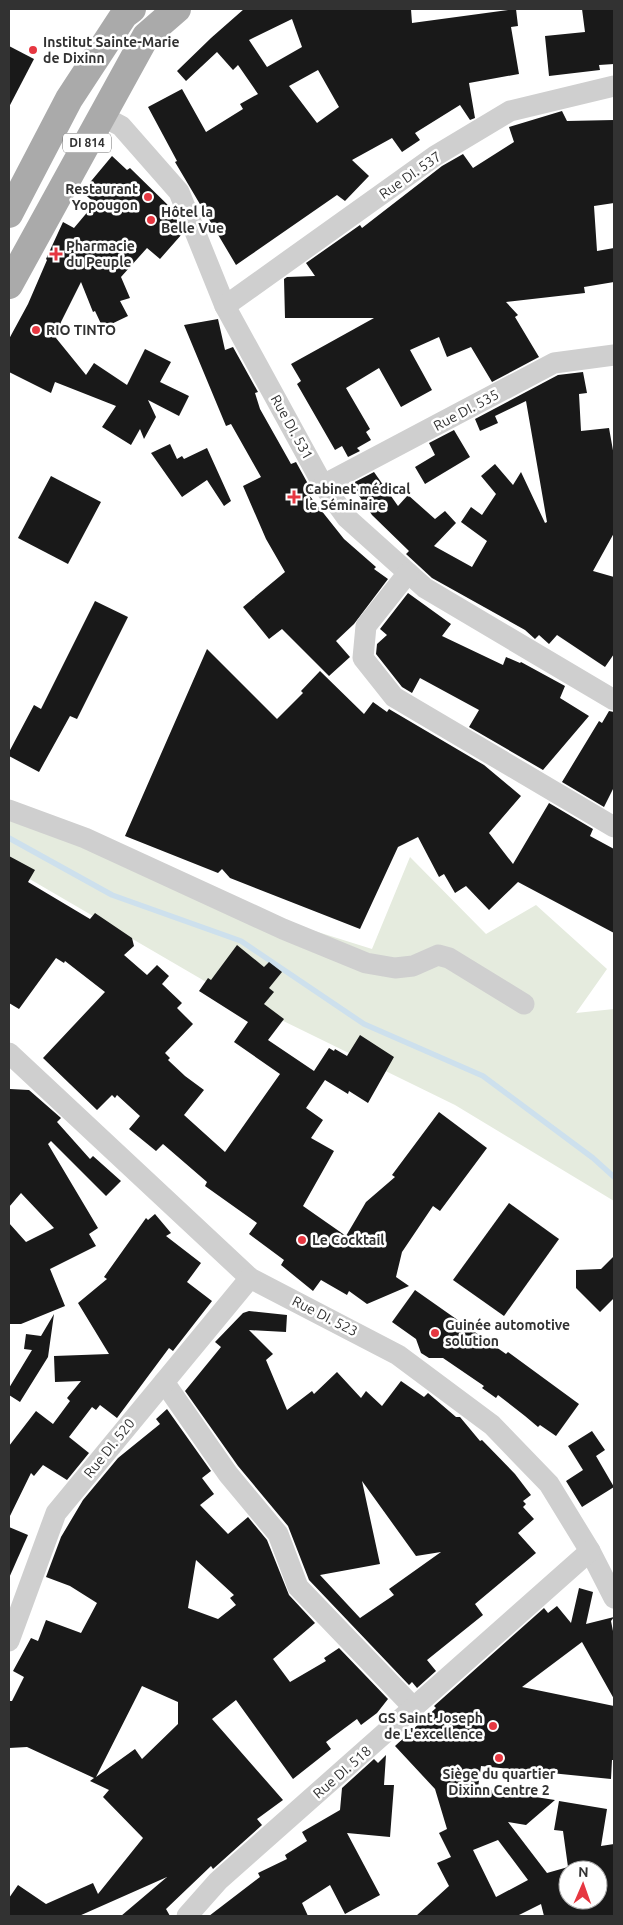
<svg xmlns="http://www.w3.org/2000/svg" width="623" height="1925" viewBox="0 0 623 1925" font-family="Ubuntu,sans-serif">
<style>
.green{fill:#e5ebde}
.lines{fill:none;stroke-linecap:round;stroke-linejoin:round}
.stream{stroke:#cde0ed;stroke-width:5.5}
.building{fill:#191919;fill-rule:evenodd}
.street{stroke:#cfcfcf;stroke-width:21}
.primary{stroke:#aaa;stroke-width:28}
.poi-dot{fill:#e63741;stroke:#fff;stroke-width:2}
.labels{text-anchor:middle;stroke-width:5;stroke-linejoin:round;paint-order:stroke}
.shield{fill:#fff;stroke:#707070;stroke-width:1}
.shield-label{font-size:12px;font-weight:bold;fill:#323232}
.poi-label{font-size:14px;font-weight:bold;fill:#323232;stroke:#fff;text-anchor:start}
.street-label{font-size:14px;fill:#323232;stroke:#fff}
</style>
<rect width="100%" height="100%" fill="#fff"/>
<path class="green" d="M9 806 241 908 372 949 410 857 486 934 536 905 607 969 576 1013 614 1009V1201L455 1105 220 990 9 867Z"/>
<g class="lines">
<path class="stream" d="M9 838 112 895 241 941 364 1024 483 1076 593 1158 614 1177"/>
</g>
<g class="building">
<path d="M244 9H411L412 23 516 9 518 26 511 27 519 74 469 83 475 118 470 120 460 105 415 133 420 140 402 152 392 138 352 160 369 176 345 201 337 195 236 265 175 162 177 161 148 107 182 89 206 132 243 109 240 104 258 94 238 65 233 70 217 52 186 81 177 71 211 38ZM292 19 302 47 267 67 249 40ZM318 70 339 107 317 123 289 86Z"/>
<path d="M582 9H614V64L599 65 600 70 549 76 545 36 585 32Z"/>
<path d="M9 46 34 59 9 107Z"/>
<path d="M562 111 567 121 614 120V203L594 206 597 251 614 248V282L584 287 585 293 506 302 518 315 515 317 539 357 492 382 471 347 447 357 439 337 410 350 432 390 401 407 379 368 346 388 370 429 366 432 371 440 357 448 360 451 348 457 342 446 335 450 297 384 301 381 291 364 374 318H285L284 279 287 277 315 276 306 263 360 225 362 228 442 166 463 154 473 168 514 142 509 127Z"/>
<path d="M112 156 127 170 130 168 173 210 182 234 160 259 147 248 121 277 130 298 120 301 128 316 103 328 95 311 93 312 81 282 61 322 56 338 86 375 94 363 127 385 145 349 171 362 160 382 189 396 179 416 148 400 156 417 144 439 140 429 131 445 102 427 116 406 55 382 51 393 9 372V339L28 304 47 260 46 259 63 222 74 228 95 203 82 192Z"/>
<path d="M218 319 225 350 233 347 258 392 255 393 260 409 291 464 296 462 313 493 309 495 344 539 376 567 374 569 388 579 354 624 336 641 350 657 329 676 282 629 269 639 243 607 285 572 266 539 243 486 261 477 231 424 226 426 184 325Z"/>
<path d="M583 372 587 393 579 394 581 431 609 428 614 456V533L593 571 614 577V654L605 667 557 635 549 644 539 635 535 639 525 630 432 578 406 554 409 551 372 515 351 484 374 472 398 506 408 495 435 519 445 511 456 523 434 546 472 567 487 541 461 522 471 507 482 515 496 494 481 476 495 464 513 485 521 472 545 523 547 522 526 401 495 416 498 423 480 431 475 419 558 375Z"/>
<path d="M454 430 470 457 425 484 415 467 435 455 429 443Z"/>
<path d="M170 444 177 459 182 456 184 459 207 448 231 501 224 506 207 480 182 497 151 453Z"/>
<path d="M51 476 101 502 68 564 18 538Z"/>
<path d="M408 593 451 624 442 636 503 665 506 657 520 663 521 662 565 686 560 698 589 716 543 770 469 727 479 710 420 678 412 693 402 687 376 654 377 644 387 635 380 629Z"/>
<path d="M95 601 128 617 77 719 70 716 39 772 9 756V752L34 705 41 709Z"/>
<path d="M207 649 277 719 303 693 301 691 320 671 364 714 373 702 387 712 389 709 484 765 521 796 489 833 513 864 549 803 593 829 590 836 614 849V933L518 882 489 910 466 886 455 893 444 874 439 877 418 837 398 847 360 929 230 878 222 869 218 873 125 836Z"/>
<path d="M609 711 614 712V787L604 807 562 782 599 721 602 723Z"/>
<path d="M9 856 35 870 28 882 90 919 95 913 132 938 134 946 124 955 147 975 157 965 169 976 162 984 182 1003 177 1008 193 1024 165 1053 170 1058 168 1060 185 1076 204 1090 184 1115 225 1152 280 1074 234 1042 248 1022 199 991 208 978 211 980 237 945 264 967 269 962 282 972 269 988 274 992 264 1004 284 1019 268 1040 314 1071 329 1048 334 1051 335 1049 347 1056 360 1035 394 1057 368 1103 349 1091 348 1094 325 1080 306 1108 323 1120 311 1138 334 1151 303 1206 346 1236 366 1202 395 1177 392 1175 439 1112 487 1148 440 1211 433 1206 402 1252 396 1277 409 1286 367 1304 349 1291 347 1295 321 1280 313 1291 281 1265 284 1260 249 1234 257 1223 205 1186 207 1182 163 1144 156 1151 129 1129 140 1116 117 1095 115 1098 112 1095 97 1110 43 1058 105 992 65 961 64 963 56 958 19 1009 9 1003Z"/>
<path d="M10 1089 29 1090 61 1118 57 1122 90 1159 93 1156 121 1181 106 1196 51 1141 48 1144 98 1228 89 1234 96 1246 50 1269 65 1306 21 1324H9V1223L26 1242 54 1228 21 1193 9 1207Z"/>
<path d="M509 1203 559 1239 504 1316 453 1280Z"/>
<path d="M155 1214 171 1233 166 1236 201 1263 187 1282 212 1301 173 1351 169 1348 117 1418 100 1405 96 1410 92 1407 69 1437 89 1453 67 1480 43 1465 34 1476 31 1473 9 1518V1446L36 1411 53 1424 70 1401 67 1398 81 1381 55 1382 54 1356 109 1354 78 1303 107 1279 104 1277 146 1218 148 1220Z"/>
<path d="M614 1256V1298L600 1312 576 1288V1270L601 1269Z"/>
<path d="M415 1290 506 1354 508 1352 579 1404 556 1436 540 1425 538 1427 525 1416 498 1395 496 1398 482 1388 484 1386 443 1358H429L421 1353 416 1339 392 1322Z"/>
<path d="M249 1311 287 1315 286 1332 249 1330 273 1354 266 1360 287 1410 312 1391 314 1394 337 1372 361 1398 366 1391 382 1406 401 1381 424 1397 428 1393 456 1417H460L480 1441 482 1440 515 1474 531 1495 523 1501 526 1504 523 1507 534 1519 518 1533 536 1553 475 1604 483 1615 427 1660 436 1671 417 1688 412 1682 409 1685 309 1580 288 1526 238 1466 185 1391 221 1347 215 1342 243 1313ZM362 1481 416 1556 441 1552 389 1589 394 1595 360 1618 320 1575 380 1564Z"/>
<path d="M54 1314 48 1357 20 1402 9 1395V1388L32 1350 24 1349 26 1334 41 1336Z"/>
<path d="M167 1409 211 1471 202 1478 214 1494 200 1505 228 1534 248 1517 267 1540 289 1595 315 1623 273 1659 290 1682 326 1661 324 1658 339 1648 388 1699 377 1713 361 1725 357 1719 326 1742 331 1749 293 1779 236 1700 212 1719 283 1800 257 1819 262 1825 213 1869 211 1866 166 1909 170 1916H121L167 1877 79 1916H9V1898L18 1885 46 1904 93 1883 98 1894 143 1838 103 1797 109 1790 90 1781 94 1778 27 1747 9 1748V1701H12L24 1677 13 1671 31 1638 38 1641 46 1620 81 1633 97 1603 70 1586 46 1577 61 1537 83 1500 118 1458 160 1424 156 1419ZM196 1560 234 1595 230 1598 236 1605 218 1619 188 1608ZM142 1686 178 1702V1724L142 1759 135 1749 96 1777Z"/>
<path d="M592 1431 605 1450 596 1456 614 1487 582 1507 566 1481 583 1470 568 1446Z"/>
<path d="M9 1527 28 1535 9 1578Z"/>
<path d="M579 1588 593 1592 586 1624 614 1617 611 1621 614 1636V1699L582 1642 522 1687 614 1706V1760H612L611 1779 481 1766 478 1788 555 1800 526 1825 508 1822 547 1873 568 1867 563 1831 554 1830 559 1801 607 1809 601 1846 614 1844V1916H544L541 1904 517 1916H416L449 1886 437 1863 451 1857 439 1833 447 1829 435 1789 395 1746 436 1708 434 1706 544 1608 548 1613 557 1606 571 1623ZM498 1840 528 1880 496 1897 473 1850ZM598 1867V1900H568V1868V1870H577Z"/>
<path d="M386 1755 384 1785H394L390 1837 347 1833 380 1895 345 1914 330 1885 302 1903 308 1916H209L260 1877 258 1873 287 1859 285 1855 307 1841 302 1832 340 1810 342 1788 374 1759 378 1763Z"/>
</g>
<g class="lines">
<g class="street">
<path d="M102 116 121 126 179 192 225 306 323 485 347 518 425 588 614 700"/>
<path d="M225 306 435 156 510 111 614 86"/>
<path d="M323 485 554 363 614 355"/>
<path d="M408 573 366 626 363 658 394 697 614 827"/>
<path d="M9 810 85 838 283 929 366 963 395 968 413 966 438 955 449 958 524 1004"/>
<path d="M9 1053 250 1278 398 1355 492 1425 549 1484 590 1551 614 1598"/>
<path d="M164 1382 228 1474 278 1534 298 1587 414 1708"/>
<path d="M9 1641 56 1513 250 1278"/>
<path d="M187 1916 218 1881 590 1551"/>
</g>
<g class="primary">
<path d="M9 214 69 99 124 15 132 9"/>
<path d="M9 285 146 36 177 9"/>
</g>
</g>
<g class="poi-dot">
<circle cx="33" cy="50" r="5"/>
<circle cx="148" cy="197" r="5"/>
<circle cx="151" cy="220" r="5"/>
<path d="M53.5 246.5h5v5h5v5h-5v5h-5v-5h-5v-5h5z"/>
<circle cx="36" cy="330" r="5"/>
<path d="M291.5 489.5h5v5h5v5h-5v5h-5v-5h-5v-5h5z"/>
<circle cx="302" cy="1240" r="5"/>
<circle cx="435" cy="1333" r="5"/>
<circle cx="493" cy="1726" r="5"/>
<circle cx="499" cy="1758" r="5"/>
</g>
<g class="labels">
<rect class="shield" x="63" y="133.5" width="48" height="19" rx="4"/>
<g class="shield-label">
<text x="87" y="147">DI 814</text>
</g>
<g class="poi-label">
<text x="43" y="47">Institut Sainte-Marie<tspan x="43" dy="16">de Dixinn</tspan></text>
<text x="138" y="194" text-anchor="end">Restaurant<tspan x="138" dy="16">Yopougon</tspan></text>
<text x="161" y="217">Hôtel la<tspan x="161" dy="16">Belle Vue</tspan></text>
<text x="66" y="251">Pharmacie<tspan x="66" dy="16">du Peuple</tspan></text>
<text x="46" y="335">RIO TINTO</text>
<text x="305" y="494">Cabinet médical<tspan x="305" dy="16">le Séminaire</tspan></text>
<text x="312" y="1245">Le Cocktail</text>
<text x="445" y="1330">Guinée automotive<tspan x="445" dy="16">solution</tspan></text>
<text x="483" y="1723" text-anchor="end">GS Saint Joseph<tspan x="483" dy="16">de L'excellence</tspan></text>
<text x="499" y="1779" text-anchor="middle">Siège du quartier<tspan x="499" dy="16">Dixinn Centre 2</tspan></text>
</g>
<g class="street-label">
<text transform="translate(410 175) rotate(-35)" y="5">Rue DI. 537</text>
<text transform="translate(466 410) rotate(-28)" y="5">Rue DI. 535</text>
<text transform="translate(292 427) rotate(61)" y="5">Rue DI. 531</text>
<text transform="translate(325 1316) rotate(27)" y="5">Rue DI. 523</text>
<text transform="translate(109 1448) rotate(-51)" y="5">Rue DI. 520</text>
<text transform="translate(342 1772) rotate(-41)" y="5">Rue DI. 518</text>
</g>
</g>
<rect width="623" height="1925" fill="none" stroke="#323232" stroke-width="20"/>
<g transform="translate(583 1885) rotate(2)"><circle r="24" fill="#ffffff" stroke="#adadad"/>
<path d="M0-4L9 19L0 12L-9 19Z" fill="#e63741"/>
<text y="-8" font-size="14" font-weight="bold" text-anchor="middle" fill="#323232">N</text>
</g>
</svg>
